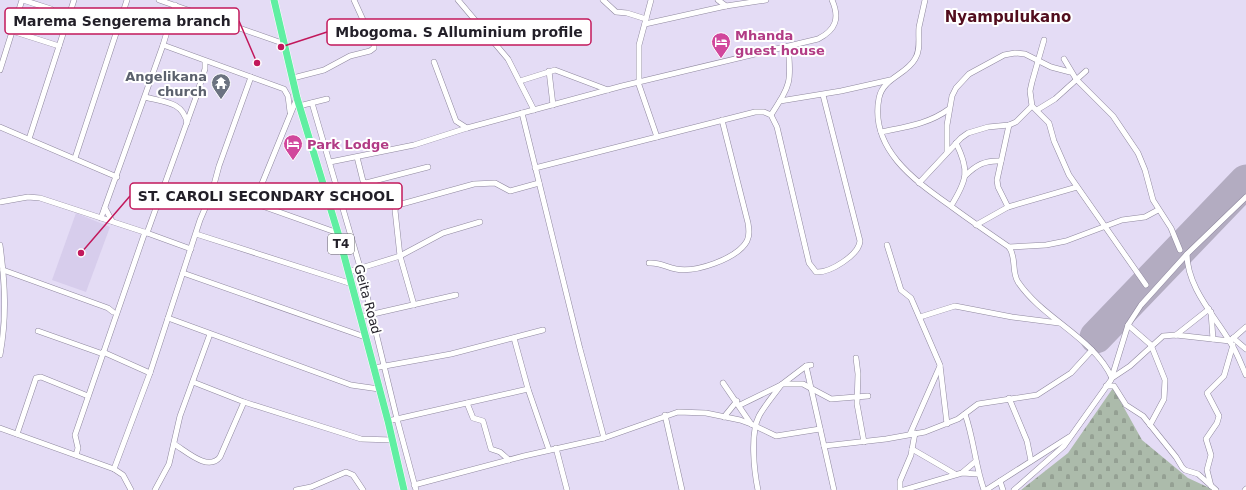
<svg xmlns="http://www.w3.org/2000/svg" width="1246" height="490" viewBox="0 0 1246 490" font-family="'DejaVu Sans',sans-serif">
<style>
.built{fill:#d7cdec}
.cemetery{fill:url(#cemetery-stones)}
.lines{fill:none;stroke-linecap:round;stroke-linejoin:round}
.runway{stroke:#b3acc1;stroke-width:33}
.minor-casing{stroke:#8f889e;stroke-width:6}
.highway-casing{stroke:#fff;stroke-width:8}
.minor{stroke:#fff;stroke-width:5}
.highway{stroke:#60efa2;stroke-width:7}
.labels{text-anchor:middle;stroke-width:4;stroke-linejoin:round;paint-order:stroke}
.shield{fill:#fff;stroke:#646268;stroke-width:1}
.shield-label{font-size:12px;font-weight:bold;fill:#221f28}
.hotel-label{font-size:13px;font-weight:bold;fill:#b23c85;stroke:#fff;text-anchor:start}
.worship-label{font-size:13px;font-weight:bold;fill:#5b616d;stroke:#fff;text-anchor:end}
.street-label{font-size:13px;fill:#221f28;stroke:#fff}
.quarter-label{font-size:15px;font-weight:bold;fill:#520d1d;stroke:#fff}
.leader{fill:none;stroke:#c2185b;stroke-width:1.5}
.callout-dot{fill:#c2185b;stroke:#fff;stroke-width:1.5}
.callout{fill:#fff;stroke:#c2185b;stroke-width:1.5}
.callout-label{font-size:14px;text-anchor:middle;font-weight:bold;fill:#221f28}
</style>
<defs>
<pattern id="cemetery-stones" width="16" height="16" patternUnits="userSpaceOnUse"><rect width="16" height="16" fill="#acbbab"/><path d="M2 7V4a2 2 0 0 1 4 0v3zM10 15v-3a2 2 0 0 1 4 0v3z" fill="#94a093"/></pattern>
</defs>
<rect width="100%" height="100%" fill="#e4dcf5"/>
<g class="built">
<path d="M1246 170V185L1091 346 1084 338Z"/>
<path d="M76 213 110 227 86 292 52 280Z"/>
</g>
<path class="cemetery" d="M1113 388 1142 440 1188 478 1214 490H1021L1068 453Z"/>
<g class="lines">
<path class="runway" d="M1096 337 1246 181"/>
<defs>
<g id="minor">
<path d="M23 0 51 9"/>
<path d="M159 0 285 44"/>
<path d="M458 0 508 59 534 110"/>
<path d="M603 0 616 12 627 13 646 19"/>
<path d="M718 0 726 6"/>
<path d="M925 0C923 9 921 18 919 27 918 38 921 50 915 59 906 75 883 78 879 98 869 150 917 182 952 207 971 221 990 234 1009 247 1017 258 1011 271 1018 282 1043 319 1093 337 1112 378L1130 366 1163 336 1176 335 1230 341 1246 327"/>
<path d="M645 24 726 6 766 0"/>
<path d="M12 31 59 46"/>
<path d="M1044 40 1032 82 1030 91 1032 106 1049 123 1054 141 1069 175 1146 285"/>
<path d="M163 45 284 89 288 96 290 112"/>
<path d="M1064 59 1076 79 1113 116 1138 153 1145 170 1153 200 1171 228 1180 250"/>
<path d="M434 62 456 121 467 128"/>
<path d="M0 70 22 0"/>
<path d="M549 71 553 105"/>
<path d="M293 78 324 70 350 56 370 51 374 48V44L354 0"/>
<path d="M520 81 555 70 608 90"/>
<path d="M638 82 657 137"/>
<path d="M639 82V45L651 0"/>
<path d="M145 97C163 102 183 101 187 123"/>
<path d="M780 101 841 91 890 80"/>
<path d="M312 103 360 267 397 419 416 490"/>
<path d="M299 106 327 99"/>
<path d="M1037 110 1055 99 1086 71"/>
<path d="M522 113 580 349 604 438"/>
<path d="M771 115C790 85 792 83 788 47"/>
<path d="M0 127 117 177"/>
<path d="M881 132C905 127 929 124 949 109"/>
<path d="M29 139 74 0"/>
<path d="M947 152V125L952 96 956 88 969 74 1004 55 1015 53 1025 54 1051 67 1070 72"/>
<path d="M357 157 363 181 366 183 428 167"/>
<path d="M75 158 127 0"/>
<path d="M330 162 414 145 467 128 622 86 818 39C836 30 840 18 832 0"/>
<path d="M535 168 755 112H764L771 115 777 127 809 263 816 272C830 273 859 255 860 241L823 95"/>
<path d="M965 176C976 165 985 160 1001 161"/>
<path d="M919 183 961 138 968 133 988 127 1009 125 1016 122 1032 106"/>
<path d="M212 192 254 203 338 233"/>
<path d="M0 202 28 197 40 198 147 233 191 249"/>
<path d="M254 203 297 98"/>
<path d="M951 206C967 180 970 171 956 143"/>
<path d="M1008 207 998 187 997 180 1009 125"/>
<path d="M105 208 112 221"/>
<path d="M101 218 163 45 175 5"/>
<path d="M976 225 1008 207 1077 187"/>
<path d="M147 233 195 100 205 69V61"/>
<path d="M196 234 352 284"/>
<path d="M0 245C5 283 7 317 0 355"/>
<path d="M887 245 901 290 911 298 940 365 947 424"/>
<path d="M1009 247 1046 245 1066 241 1122 220 1145 217 1158 210"/>
<path d="M1187 254C1187 287 1214 315 1230 342 1237 352 1241 364 1246 375"/>
<path d="M649 263C659 262 666 267 676 269 695 273 737 259 747 241 750 235 749 229 748 223L722 120"/>
<path d="M3 270 108 308 113 312"/>
<path d="M348 272 400 256 443 233 480 222"/>
<path d="M183 273 365 337"/>
<path d="M414 305 400 256 395 210 398 205 474 184 495 183 510 191 539 183"/>
<path d="M1211 312 1213 339"/>
<path d="M360 317 456 295"/>
<path d="M920 317 955 306 1012 317 1059 323"/>
<path d="M168 318 351 385 379 389"/>
<path d="M1128 325 1151 345 1165 380 1164 399 1150 425"/>
<path d="M38 331 103 354"/>
<path d="M1176 335 1209 309"/>
<path d="M514 338 528 389 549 450"/>
<path d="M1233 338 1246 349"/>
<path d="M103 352 150 373"/>
<path d="M856 358 858 374 857 404 864 442"/>
<path d="M806 366 834 490"/>
<path d="M374 368 451 354 543 330"/>
<path d="M193 382 244 402 361 439 392 440"/>
<path d="M723 383 751 424"/>
<path d="M784 384H803L831 399 868 396"/>
<path d="M1106 386H1114L1126 405 1143 416 1176 457 1182 467 1185 470 1198 474 1216 490"/>
<path d="M1009 398 1027 441 1031 461"/>
<path d="M467 403 473 418 483 421 491 449 500 452 509 460"/>
<path d="M740 405 781 385 806 366 811 365"/>
<path d="M965 414C974 439 975 465 984 490"/>
<path d="M665 415 682 490"/>
<path d="M724 417 737 401"/>
<path d="M388 421 528 389"/>
<path d="M0 428 114 469 123 475 131 490"/>
<path d="M17 434 36 378 41 377 88 396"/>
<path d="M910 434 940 366"/>
<path d="M174 444C186 451 208 472 220 457L244 402"/>
<path d="M824 446 886 439 925 432 958 419 978 404 1037 395 1071 373 1092 350"/>
<path d="M556 448 567 490"/>
<path d="M912 449 955 474"/>
<path d="M76 455 78 448 75 435 145 232"/>
<path d="M114 469 150 373 200 220 212 192 219 166 251 77"/>
<path d="M963 472 976 461"/>
<path d="M1000 481 1003 490"/>
<path d="M414 485 524 456 604 438 678 412 706 413 740 420 751 424 776 436 820 429"/>
<path d="M1211 486 1207 470 1211 455 1206 439 1217 423 1219 416 1207 393 1224 376 1233 345"/>
<path d="M155 490 169 464 180 416 210 334"/>
<path d="M296 490 311 487 346 472 353 475 363 490"/>
<path d="M758 490C754 471 750 433 759 416 765 405 774 395 781 385"/>
<path d="M900 490V481L911 455 915 433"/>
<path d="M904 490 962 473 978 474"/>
<path d="M986 490 1069 437"/>
<path d="M1014 490 1064 446 1111 380 1128 325 1141 305 1187 254 1246 197"/>
<path d="M1245 490 1246 489"/>
</g>
<path id="highway" d="M274 0 297 98 338 233 388 421 404 490"/>
</defs>
<use href="#minor" class="minor-casing"/>
<use href="#highway" class="highway-casing"/>
<use href="#minor" class="minor"/>
<use href="#highway" class="highway"/>
</g>
<defs>
<symbol id="hotel-pin" viewBox="-11 -11 22 30"><path d="M0 17L-7.5 6A9.5 9.5 0 1 1 7.5 6Z" fill="#d1479c" stroke="#fff"/><path d="M-6-4.5h1.5V1H6V5H4.5V3h-9V5H-6ZM-4 0a1.8 1.8 0 1 1 3.6 0ZM.5 0V-2.5h3Q6-2.5 6 0Z" fill="#fff"/></symbol>
<symbol id="temple-pin" viewBox="-11 -11 22 30"><path d="M0 17L-7.5 6A9.5 9.5 0 1 1 7.5 6Z" fill="#6b7280" stroke="#fff"/><path d="M0-6L5-2H3V0L6.5 2.5H4V6H1.5V3h-3V6H-4V2.5H-6.5L-3 0V-2H-5Z" fill="#fff"/></symbol>
</defs>
<g fill-rule="evenodd">
<use href="#hotel-pin" x="710" y="31" width="22" height="30"/>
<use href="#temple-pin" x="210" y="72" width="22" height="30"/>
<use href="#hotel-pin" x="282" y="133" width="22" height="30"/>
</g>
<g class="labels">
<rect class="shield" x="328" y="234" width="26" height="20" rx="3"/>
<g class="shield-label">
<text x="341" y="248">T4</text>
</g>
<g class="hotel-label">
<text x="735" y="40">Mhanda<tspan x="735" dy="15">guest house</tspan></text>
<text x="307" y="149">Park Lodge</text>
</g>
<g class="worship-label">
<text x="207" y="81">Angelikana<tspan x="207" dy="15">church</tspan></text>
</g>
<g class="street-label">
<text transform="translate(368 299) rotate(75)" y="5">Geita Road</text>
</g>
<g class="quarter-label">
<text x="1008" y="22">Nyampulukano</text>
</g>
</g>
<path class="leader" d="M257 63L239 21M281 47L327 32M81 253L130 196"/>
<g class="callout-dot">
<circle cx="257" cy="63" r="4"/>
<circle cx="281" cy="47" r="4"/>
<circle cx="81" cy="253" r="4"/>
</g>
<g class="callout">
<rect x="5" y="8" width="234" height="26" rx="4"/>
<rect x="327" y="19" width="264" height="26" rx="4"/>
<rect x="130" y="183" width="272" height="26" rx="4"/>
</g>
<g class="callout-label">
<text x="122" y="26">Marema Sengerema branch</text>
<text x="459" y="37">Mbogoma. S Alluminium profile</text>
<text x="266" y="201">ST. CAROLI SECONDARY SCHOOL</text>
</g>
</svg>
